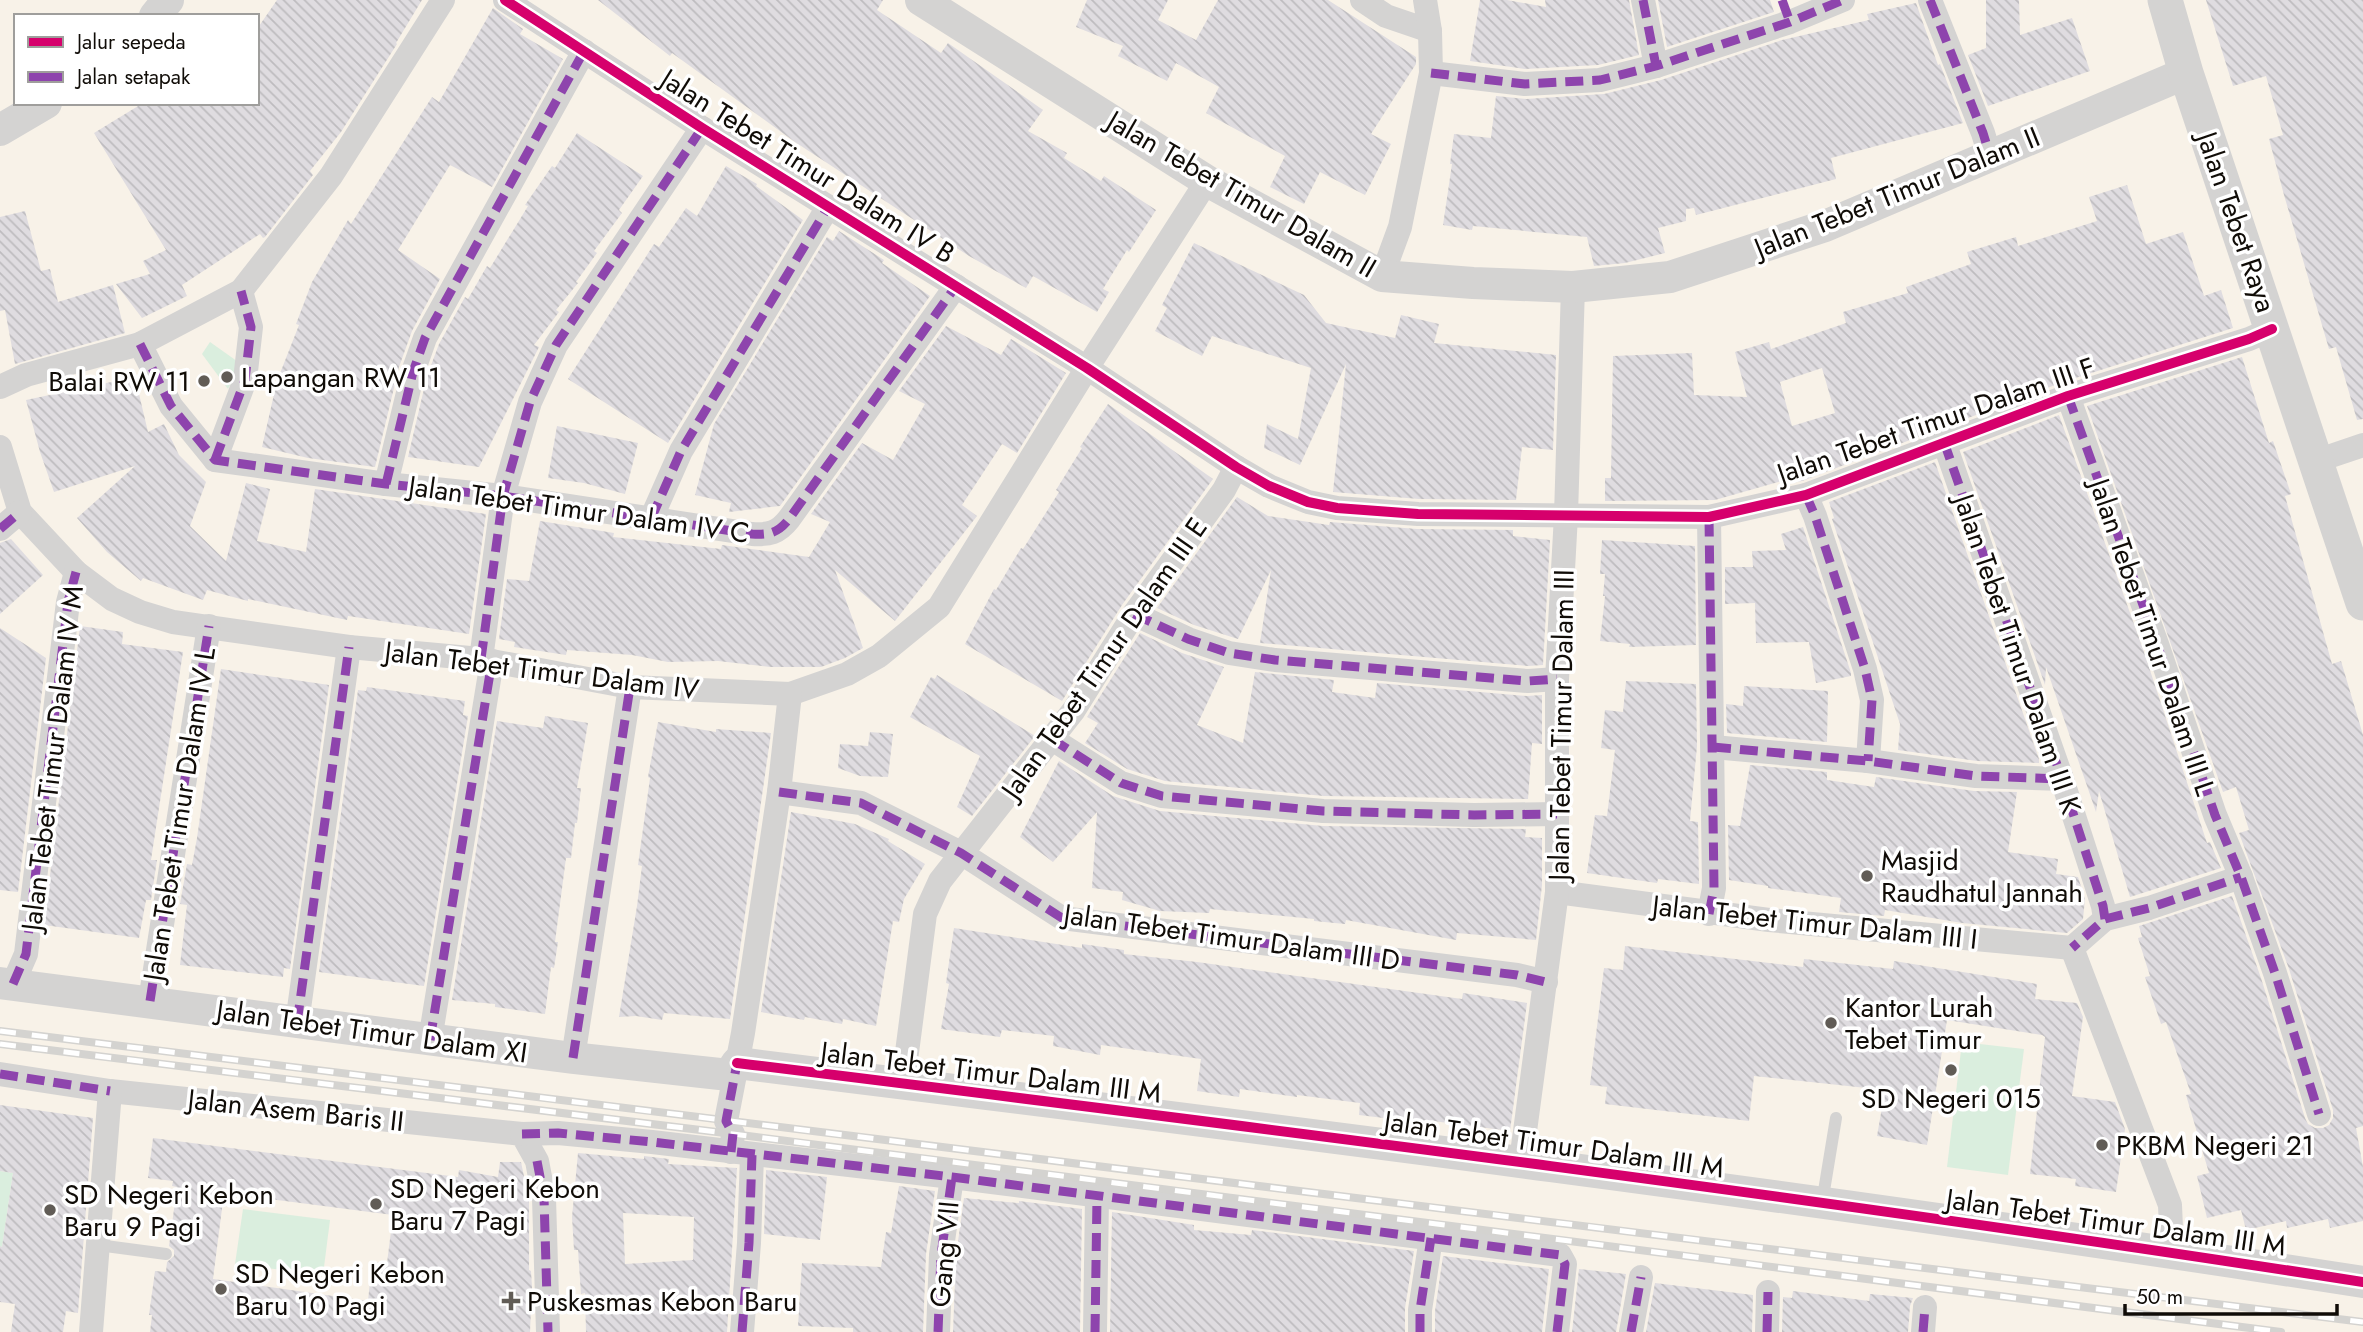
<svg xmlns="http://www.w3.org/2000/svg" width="2363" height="1332" viewBox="0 0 2363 1332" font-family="Jost,sans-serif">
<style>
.park{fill:#daeede}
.building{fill:url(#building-back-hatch);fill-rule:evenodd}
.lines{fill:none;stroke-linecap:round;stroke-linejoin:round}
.service{stroke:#d4d3d2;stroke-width:12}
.minor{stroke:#d4d3d2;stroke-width:24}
.tertiary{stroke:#d4d3d2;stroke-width:32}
.secondary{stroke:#d4d3d2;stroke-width:35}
.rail-casing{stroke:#d4d3d0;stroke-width:8}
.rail{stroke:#fff;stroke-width:5;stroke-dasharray:16;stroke-linecap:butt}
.quiet{stroke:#8e44ad;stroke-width:9;stroke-dasharray:18 9;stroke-linecap:butt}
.cycleway-casing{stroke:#fff;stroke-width:15}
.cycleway{stroke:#d6006c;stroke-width:10}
.poi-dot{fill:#615c56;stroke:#fff;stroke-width:2.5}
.labels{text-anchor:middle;stroke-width:7;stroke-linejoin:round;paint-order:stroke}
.street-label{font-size:28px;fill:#100c07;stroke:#fff}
.poi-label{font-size:28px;fill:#100c07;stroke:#fff;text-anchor:start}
</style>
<defs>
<pattern id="building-back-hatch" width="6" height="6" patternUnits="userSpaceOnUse" patternTransform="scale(1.75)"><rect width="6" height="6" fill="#dfdce0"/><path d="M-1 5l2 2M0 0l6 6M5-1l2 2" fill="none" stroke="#bebcbf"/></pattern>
</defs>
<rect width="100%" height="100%" fill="#f8f2e8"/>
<g class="park">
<path d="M210 342 241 364 228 389 202 354Z"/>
<path d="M1962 1042 2024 1049 2008 1175 1947 1167Z"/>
<path d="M0 1171 13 1173 2 1247 0 1246Z"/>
<path d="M243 1209 330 1220 323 1275 235 1264Z"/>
</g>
<g class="building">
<path d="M277 0H422L396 43 397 44 341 132 310 171 313 175 265 237 263 238 260 234 182 285 187 296 142 318 116 284 150 274 143 261 166 250 94 133 143 103H257V29Z"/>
<path d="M598 0H883L877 10 941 53 948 43 1043 110 1028 131 1067 153 1064 158 1101 181 1104 176 1156 210 1129 252 1127 250 1103 289 1109 292 1097 312 1033 276 1026 288 969 256 795 142 672 53 670 56Z"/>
<path d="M1087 0H1168L1158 20 1196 40 1218 0H1328L1416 57V64L1371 134 1391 144 1365 195 1320 172 1304 204 1270 187 1285 156 1206 113 1219 87 1176 63 1167 81 1118 56 1123 46 1076 27Z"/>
<path d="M1480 0H1507L1546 7 1545 0H1629L1639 55 1598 65 1525 69 1470 61Z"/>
<path d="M1658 0H1770L1774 12 1667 47Z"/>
<path d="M1986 0H2019L2020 35 2072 18 2090 71 1988 106 1968 55 1986 48Z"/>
<path d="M2206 0H2363V419L2357 420 2336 347 2329 349 2284 195 2269 139 2283 135 2266 76 2233 86Z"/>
<path d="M1916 3 1938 65 1940 64 1963 123 1831 158 1836 179 1696 215 1694 208 1686 209V221L1658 228 1665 253 1625 263 1594 266 1587 237 1473 226 1472 230 1443 225 1452 164H1450L1454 134 1491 138 1496 96 1526 99 1604 94 1661 80 1782 40 1869 20 1867 14Z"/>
<path d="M493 8 523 29 520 34 563 59 492 187 450 165 398 250 440 279 412 331 399 367 375 467 308 458 262 447 277 381 299 325 296 324 312 282 348 220 351 224 432 97 439 102Z"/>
<path d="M577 133 643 176 619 210 622 213 594 251 597 253 576 282 578 283 556 310 559 312 534 345 539 347 479 467 408 457 427 376 439 344 465 297 468 299 487 266 490 268 528 206 525 205 552 166 555 168Z"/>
<path d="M726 166 757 184 756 186 803 220 668 443 568 379 654 244 659 247 686 208 697 216Z"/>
<path d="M2127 185 2146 244 2183 232 2204 296 2221 290 2233 328 2063 382 1802 481 1787 484 1785 480 1715 500 1605 501V478H1611L1613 356 1692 353 1694 395 1747 397 1735 352 1769 342 1771 349 1846 323 1843 312 1908 293 1906 287 1971 264 1967 252 2016 237 2018 246 2097 221 2089 197ZM1822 368 1835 413 1792 426 1780 382Z"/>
<path d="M25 211 41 271 50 269 58 302 113 285 125 333 15 364 5 310 0 311V217Z"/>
<path d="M839 231 884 260 882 263 930 296 780 506 729 512 731 503 695 495 714 424 827 237 833 241Z"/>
<path d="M1194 243 1304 295 1326 323 1395 338 1401 315 1439 324 1434 343 1556 355 1553 450 1522 447 1516 500 1419 499 1333 492 1346 364 1300 465 1264 448 1267 424 1298 439 1311 368 1212 336 1202 356 1155 331 1167 308 1162 305Z"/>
<path d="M946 326 1001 355 1011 339 1066 373 1017 453 1002 444 962 505 977 516 895 621 835 570 863 648 845 658 821 667H770L718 661 668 662 632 655 567 650 566 655 514 647 515 642 499 639 507 579 529 581 540 521 614 533 613 537 721 549 722 545 809 557 830 522 811 514 862 443 893 460 925 404 899 391Z"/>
<path d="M2242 357 2269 443 2273 441 2291 494 2285 496 2332 664 2341 661 2363 735V1126L2356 1128 2363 1167V1221L2330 1228 2328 1219 2287 1228 2286 1221 2246 1230 2241 1210 2207 1218 2197 1176 2209 1173 2186 1095 2191 1094 2166 1022 2161 1024 2145 977 2150 976 2138 938 2142 937 2139 926 2232 896 2261 978 2305 1118 2308 1124 2315 1128H2323L2329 1125 2333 1118V1110L2289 969 2239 833 2249 830 2236 787 2223 792 2087 406Z"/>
<path d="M135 377 148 432 164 424 179 455 206 482 190 526 226 561 246 483 270 489 257 541 306 552 315 489 486 514 469 634 348 616 347 620 248 599V601L207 590 203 600 143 578 141 581 107 552 77 518 135 466 54 492 40 452 26 400Z"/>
<path d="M1108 404 1213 479 1122 605 1062 701 965 644 994 589 996 590 1021 548 1023 549 1059 492 1056 490 1082 448 1080 447Z"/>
<path d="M2059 415 2143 649 2207 843 2210 842 2221 868 2130 897 2099 791 2096 812 2046 667 2045 685 1963 452Z"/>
<path d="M557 426 638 443 625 494 584 483 548 478Z"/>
<path d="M1935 462 2039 759V763L1977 761 1898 750 1900 724 1832 519 1834 518 1829 502Z"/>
<path d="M1237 497 1268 516 1329 525 1330 522 1417 529 1513 530V536L1550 540 1543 665 1528 666 1260 643 1271 570 1238 639 1194 625 1157 608Z"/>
<path d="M1803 527 1851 673V676L1816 683 1809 642 1756 643 1755 603 1725 604V567H1753L1752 551 1786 550 1781 534Z"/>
<path d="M11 539 43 575 0 614V543Z"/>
<path d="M1602 540 1695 546 1696 645 1629 647 1630 644 1600 641 1605 596H1603L1605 574H1600Z"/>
<path d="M80 626 123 632 122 644 183 652 151 860H157L151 900H146L139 938 44 925Z"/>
<path d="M0 628 46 658 18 892 0 890Z"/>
<path d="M1140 633 1182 653 1224 667 1197 725 1243 743 1255 672 1334 680 1332 692 1375 698 1377 683 1527 696 1542 695V744L1532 743 1528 799 1324 796 1165 781 1127 769 1085 743 1098 723 1087 717Z"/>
<path d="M221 669 329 685 290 969 284 968 283 977 180 965 187 905 180 904 187 864 192 865 197 838Z"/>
<path d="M937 675 1035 736 972 816 957 807 980 756 910 717 931 677 935 679Z"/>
<path d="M1626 681 1696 684 1697 746 1690 821 1698 822 1699 884 1658 879 1657 883 1587 873 1595 815 1607 816 1615 750 1601 748 1605 710 1623 712Z"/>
<path d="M1744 686 1828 691 1827 742 1727 733 1726 704 1743 706Z"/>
<path d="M367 687 465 701 463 715 468 716 424 986 319 972 358 690 366 691Z"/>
<path d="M545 716 588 723 577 788H581L577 823H575L571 858H566L555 942H558L554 968 551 967 545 1014 495 1007V1004L452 1000 497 721 543 728Z"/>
<path d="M658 722 716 732V729L771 733 730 1019 664 1013 662 1020 636 1016 619 1017 637 906 642 866 638 865 650 778 648 777Z"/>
<path d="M870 732 893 734 888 777 860 776 838 768 840 744 868 746Z"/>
<path d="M1059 761 1113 796 1160 811 1323 826 1526 829 1525 837 1542 838V885L1536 940 1457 933 1456 940 1346 920 1345 924 1314 921V919L1210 909 1209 913 1160 911 1122 900 1123 892 1092 888 1097 812 1053 862 1020 837Z"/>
<path d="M1750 765 1827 772V780L1874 787 1876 777 1974 791 2017 792 2008 852 2058 859 2056 874 2078 877 2085 899 2083 919 2067 933 1962 923 1885 910 1884 916 1839 912 1841 898 1768 888V886L1729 880 1728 825 1740 826Z"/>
<path d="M791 812 855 824 889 839 888 841 925 864 904 899 899 922 893 921 876 1026 843 1019 842 1024 805 1017 804 1020 761 1012Z"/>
<path d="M954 928 1082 948V944L1124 950V954L1197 962 1462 999 1463 993 1527 1003 1510 1131 1433 1121V1124L1359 1115 1360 1103 1297 1095V1097L1240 1089 1239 1097 1197 1091 1201 1059 1101 1045 1100 1055 1053 1046 1054 1036 1002 1030 1000 1037 941 1029 949 984 946 983Z"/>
<path d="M1625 946 1803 967 1804 959 1893 969 1894 961 2037 984 2035 999 2077 1003 2083 1017 2072 1096 2115 1102 2125 1129 2116 1192 2075 1186 2076 1179 2030 1174 2045 1037 2042 1035 1947 1020 1927 1145 1877 1136 1885 1090 1754 1076 1749 1121 1605 1104 1607 1087 1590 1085 1604 968 1623 970Z"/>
<path d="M0 1105 93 1118 78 1313 66 1311 63 1332H11L15 1304 0 1302V1246L2 1247 13 1173 0 1171Z"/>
<path d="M153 1138 458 1177 459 1170 498 1177 500 1162H521L529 1200V1270L531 1271 532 1287 530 1332H150L152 1315H149L155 1271 166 1272 167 1262 174 1256V1250L169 1246 177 1187 172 1186 173 1181 148 1178ZM224 1193 393 1215 387 1263 372 1262 368 1301 213 1279Z"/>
<path d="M578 1153 644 1159V1156L669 1159 668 1164 737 1168 727 1332H586L585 1293 581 1294 578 1250H574L572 1217ZM623 1213 694 1217 693 1260 625 1264Z"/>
<path d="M766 1170 827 1177 820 1240 764 1234Z"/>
<path d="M899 1186 935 1191 926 1254 923 1332H853V1328L798 1326 802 1263 881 1267 886 1232 891 1233Z"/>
<path d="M964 1198 1019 1203V1201L1082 1209 1080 1332H953L956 1256Z"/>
<path d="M1112 1212 1194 1225V1230L1251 1235 1252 1230 1414 1251 1405 1308V1332H1110Z"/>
<path d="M1443 1256 1549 1269 1542 1332H1435V1311Z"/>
<path d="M1579 1269 1626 1274 1616 1332H1572Z"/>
<path d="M1655 1283 1753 1295 1752 1332H1646Z"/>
<path d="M1793 1291 1869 1301 1870 1294 1913 1298 1910 1306 1908 1332H1782L1783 1297 1792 1298Z"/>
</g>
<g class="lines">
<g class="service">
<path d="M1822 1203 1836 1118"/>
<path d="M98 1245 166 1254"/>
</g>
<g class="minor">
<path d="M505 0 702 128 1087 368 1236 467 1269 486 1308 502 1337 508 1418 514 1709 517 1806 495 2068 396 2249 339 2272 329"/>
<path d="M1362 0 1386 16 1430 31"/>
<path d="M1643 0 1656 66"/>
<path d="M1930 0 1983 133 1990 156"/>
<path d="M1431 73 1525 84 1600 80 1656 66 1790 22 1843 0"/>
<path d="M1382 276 1400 227 1431 73 1430 31 1425 0"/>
<path d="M140 344 171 406 215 460 386 484 503 496 752 534C769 535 778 533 789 519L956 286"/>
<path d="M0 387 26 375 140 344 241 291 331 176 443 0"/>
<path d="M2068 396 2157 644 2215 815 2241 877 2275 973 2319 1114"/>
<path d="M1944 442 2062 779 2103 906 2105 919 2072 948"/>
<path d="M0 447 20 512 76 572 112 599 140 612 173 622 349 647 481 659 630 687 790 694 847 674 879 656 939 607 1087 368 1207 181"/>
<path d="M215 460 245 380 251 327 241 291"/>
<path d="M2316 461 2363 445"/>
<path d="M386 484 413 372 425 338 584 51"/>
<path d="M1806 495 1815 516 1865 669 1872 700 1868 761"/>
<path d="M651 519 681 451 828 207"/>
<path d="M0 529 20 512"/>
<path d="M1134 614 1188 639 1229 653 1275 660 1528 681 1557 679"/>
<path d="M481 659 503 496 530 402 556 345 702 128"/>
<path d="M1052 739 1121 783 1162 796 1323 811 1474 815 1557 814"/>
<path d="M1713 747 1868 761 1976 776 2062 779"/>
<path d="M779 792 861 803 961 853 1062 918 1517 975 1546 982"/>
<path d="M1557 892 1769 920 2072 948"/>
<path d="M1709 914 1714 888 1709 517"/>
<path d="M2105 919 2149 908 2241 877"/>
<path d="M2072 948 2170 1205 2172 1252"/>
<path d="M13 984 26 954 68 602 76 572"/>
<path d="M150 1001 209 626"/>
<path d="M297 1023 349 647"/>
<path d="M430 1040 492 661"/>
<path d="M573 1058 630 687"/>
<path d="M0 1074 110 1091 522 1134 537 1161 544 1198 548 1332"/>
<path d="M903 1083 925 914 940 881 1074 710 1134 614 1224 490 1236 467"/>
<path d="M522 1134 558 1133 652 1142 952 1177 1560 1255 1565 1264 1557 1332"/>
<path d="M731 1152 733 1134 726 1121 743 1033 779 792 790 694"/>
<path d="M1521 1161 1557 892V679L1566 515 1573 287"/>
<path d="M91 1332 110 1091"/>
<path d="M742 1332 749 1243 752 1155"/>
<path d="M938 1332 941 1255 952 1177"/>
<path d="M1095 1332 1097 1197"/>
<path d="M1420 1332V1310L1431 1238"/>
<path d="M1631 1332 1641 1277"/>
<path d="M1767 1332 1768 1292"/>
<path d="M1923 1332 1925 1307"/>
</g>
<g class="tertiary">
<path d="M921 0 1207 181 1382 276 1473 283 1573 287 1670 277 1825 226 2186 73"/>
<path d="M155 16 168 0"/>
<path d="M0 130 46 103"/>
<path d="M0 983 573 1058 729 1075 737 1063C1280 1130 1823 1198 2363 1282"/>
</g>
<path class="secondary" d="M2165 0 2186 73 2363 603"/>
<defs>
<g id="rail">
<path d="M0 1031 2363 1322"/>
<path d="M0 1044 733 1134 2281 1332"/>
</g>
</defs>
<use href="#rail" class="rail-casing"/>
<use href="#rail" class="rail"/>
<g class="quiet">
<path d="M1643 0 1656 66"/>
<path d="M1782 0 1790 22"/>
<path d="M1930 0 1983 133 1990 156"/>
<path d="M1431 73 1525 84 1600 80 1656 66 1790 22 1843 0"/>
<path d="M140 344 171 406 215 460 386 484 503 496 752 534C769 535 778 533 789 519L956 286"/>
<path d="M2068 396 2157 644 2215 815 2241 877 2275 973 2319 1114"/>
<path d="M1944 442 2062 779 2103 906 2105 919 2072 948"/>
<path d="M215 460 245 380 251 327 241 291"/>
<path d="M386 484 413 372 425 338 584 51"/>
<path d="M1806 495 1815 516 1865 669 1872 700 1868 761"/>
<path d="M651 519 681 451 828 207"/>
<path d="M0 529 20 512"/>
<path d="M1134 614 1188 639 1229 653 1275 660 1528 681 1557 679"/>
<path d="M481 659 503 496 530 402 556 345 702 128"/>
<path d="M1052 739 1121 783 1162 796 1323 811 1474 815 1557 814"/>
<path d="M1713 747 1868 761 1976 776 2062 779"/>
<path d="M779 792 861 803 961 853 1062 918 1517 975 1546 982"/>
<path d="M1709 914 1714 888 1709 517"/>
<path d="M2105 919 2149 908 2241 877"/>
<path d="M13 984 26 954 68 602 76 572"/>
<path d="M150 1001 209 626"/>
<path d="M297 1023 349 647"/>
<path d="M430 1040 492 661"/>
<path d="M573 1058 630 687"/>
<path d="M0 1074 110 1091"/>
<path d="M522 1134 558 1133 652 1142 952 1177 1560 1255 1565 1264 1557 1332"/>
<path d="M731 1152 733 1134 726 1121 737 1063"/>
<path d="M537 1161 544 1198 548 1332"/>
<path d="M742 1332 749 1243 752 1155"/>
<path d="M938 1332 941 1255 952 1177"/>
<path d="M1095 1332 1097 1197"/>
<path d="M1420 1332V1310L1431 1238"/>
<path d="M1631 1332 1641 1277"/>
<path d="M1767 1332 1768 1292"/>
<path d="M1923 1332 1925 1307"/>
</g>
<defs>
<g id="cycleway">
<path d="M505 0 702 128 1087 368 1236 467 1269 486 1308 502 1337 508 1418 514 1709 517 1806 495 2068 396 2249 339 2272 329"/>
<path d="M737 1063C1280 1130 1823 1198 2363 1282"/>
</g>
</defs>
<use href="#cycleway" class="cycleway-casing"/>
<use href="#cycleway" class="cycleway"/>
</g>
<g class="poi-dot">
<circle cx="227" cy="377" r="7"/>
<circle cx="204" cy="381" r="7"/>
<circle cx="1867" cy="876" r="7"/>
<circle cx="1831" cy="1023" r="7"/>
<circle cx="1951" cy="1070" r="7"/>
<circle cx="2102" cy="1145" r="7"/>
<circle cx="376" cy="1204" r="7"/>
<circle cx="50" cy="1210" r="7"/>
<circle cx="221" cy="1289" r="7"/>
<path d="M507.5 1290.5h7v7h7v7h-7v7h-7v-7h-7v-7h7z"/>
</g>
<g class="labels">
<g class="street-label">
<text transform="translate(808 166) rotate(32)" y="10">Jalan Tebet Timur Dalam IV B</text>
<text transform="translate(1897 192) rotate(-22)" y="10">Jalan Tebet Timur Dalam II</text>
<text transform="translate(1242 194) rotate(30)" y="10">Jalan Tebet Timur Dalam II</text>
<text transform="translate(2237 222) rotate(71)" y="10">Jalan Tebet Raya</text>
<text transform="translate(1936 420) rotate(-19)" y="10">Jalan Tebet Timur Dalam III F</text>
<text transform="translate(579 509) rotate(8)" y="10">Jalan Tebet Timur Dalam IV C</text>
<text transform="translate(2153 637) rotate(71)" y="10">Jalan Tebet Timur Dalam III L</text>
<text transform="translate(2018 654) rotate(71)" y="10">Jalan Tebet Timur Dalam III K</text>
<text transform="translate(1104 658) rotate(-55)" y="10">Jalan Tebet Timur Dalam III E</text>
<text transform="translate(542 670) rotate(7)" y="10">Jalan Tebet Timur Dalam IV</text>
<text transform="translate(1561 725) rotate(-89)" y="10">Jalan Tebet Timur Dalam III</text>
<text transform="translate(52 758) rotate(-83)" y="10">Jalan Tebet Timur Dalam IV M</text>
<text transform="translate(179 814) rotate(-81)" y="10">Jalan Tebet Timur Dalam IV L</text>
<text transform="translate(1815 922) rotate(6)" y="10">Jalan Tebet Timur Dalam III I</text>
<text transform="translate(1232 937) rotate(8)" y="10">Jalan Tebet Timur Dalam III D</text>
<text transform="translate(372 1031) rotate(8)" y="10">Jalan Tebet Timur Dalam XI</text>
<text transform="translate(991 1072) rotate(7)" y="10">Jalan Tebet Timur Dalam III M</text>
<text transform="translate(296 1110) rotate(6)" y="10">Jalan Asem Baris II</text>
<text transform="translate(1554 1144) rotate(8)" y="10">Jalan Tebet Timur Dalam III M</text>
<text transform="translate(2116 1222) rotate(8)" y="10">Jalan Tebet Timur Dalam III M</text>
<text transform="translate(944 1254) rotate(-85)" y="10">Gang VII</text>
</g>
<g class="poi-label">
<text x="241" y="387">Lapangan RW 11</text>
<text x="190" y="391" text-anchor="end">Balai RW 11</text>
<text x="1881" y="870">Masjid<tspan x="1881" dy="32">Raudhatul Jannah</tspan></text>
<text x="1845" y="1017">Kantor Lurah<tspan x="1845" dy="32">Tebet Timur</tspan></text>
<text x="1951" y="1108" text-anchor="middle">SD Negeri 015</text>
<text x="2116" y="1155">PKBM Negeri 21</text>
<text x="390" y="1198">SD Negeri Kebon<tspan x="390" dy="32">Baru 7 Pagi</tspan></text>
<text x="64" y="1204">SD Negeri Kebon<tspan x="64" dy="32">Baru 9 Pagi</tspan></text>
<text x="235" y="1283">SD Negeri Kebon<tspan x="235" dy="32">Baru 10 Pagi</tspan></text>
<text x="527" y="1311">Puskesmas Kebon Baru</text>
</g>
</g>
<rect x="14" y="14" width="245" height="91" fill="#ffffff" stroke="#9f9e9c" stroke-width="2"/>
<rect x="28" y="37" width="35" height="10" fill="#d6006c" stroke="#9f9e9c" stroke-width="2"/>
<text x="77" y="49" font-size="21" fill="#100c07">Jalur sepeda</text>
<rect x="28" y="72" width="35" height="10" fill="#8e44ad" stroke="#9f9e9c" stroke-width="2"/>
<text x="77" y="84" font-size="21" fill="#100c07">Jalan setapak</text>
<path d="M2125 1304v10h212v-10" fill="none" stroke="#100c07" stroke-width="3.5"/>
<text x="2136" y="1304" font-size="21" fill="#100c07" stroke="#ffffff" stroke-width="5" paint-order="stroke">50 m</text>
</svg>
